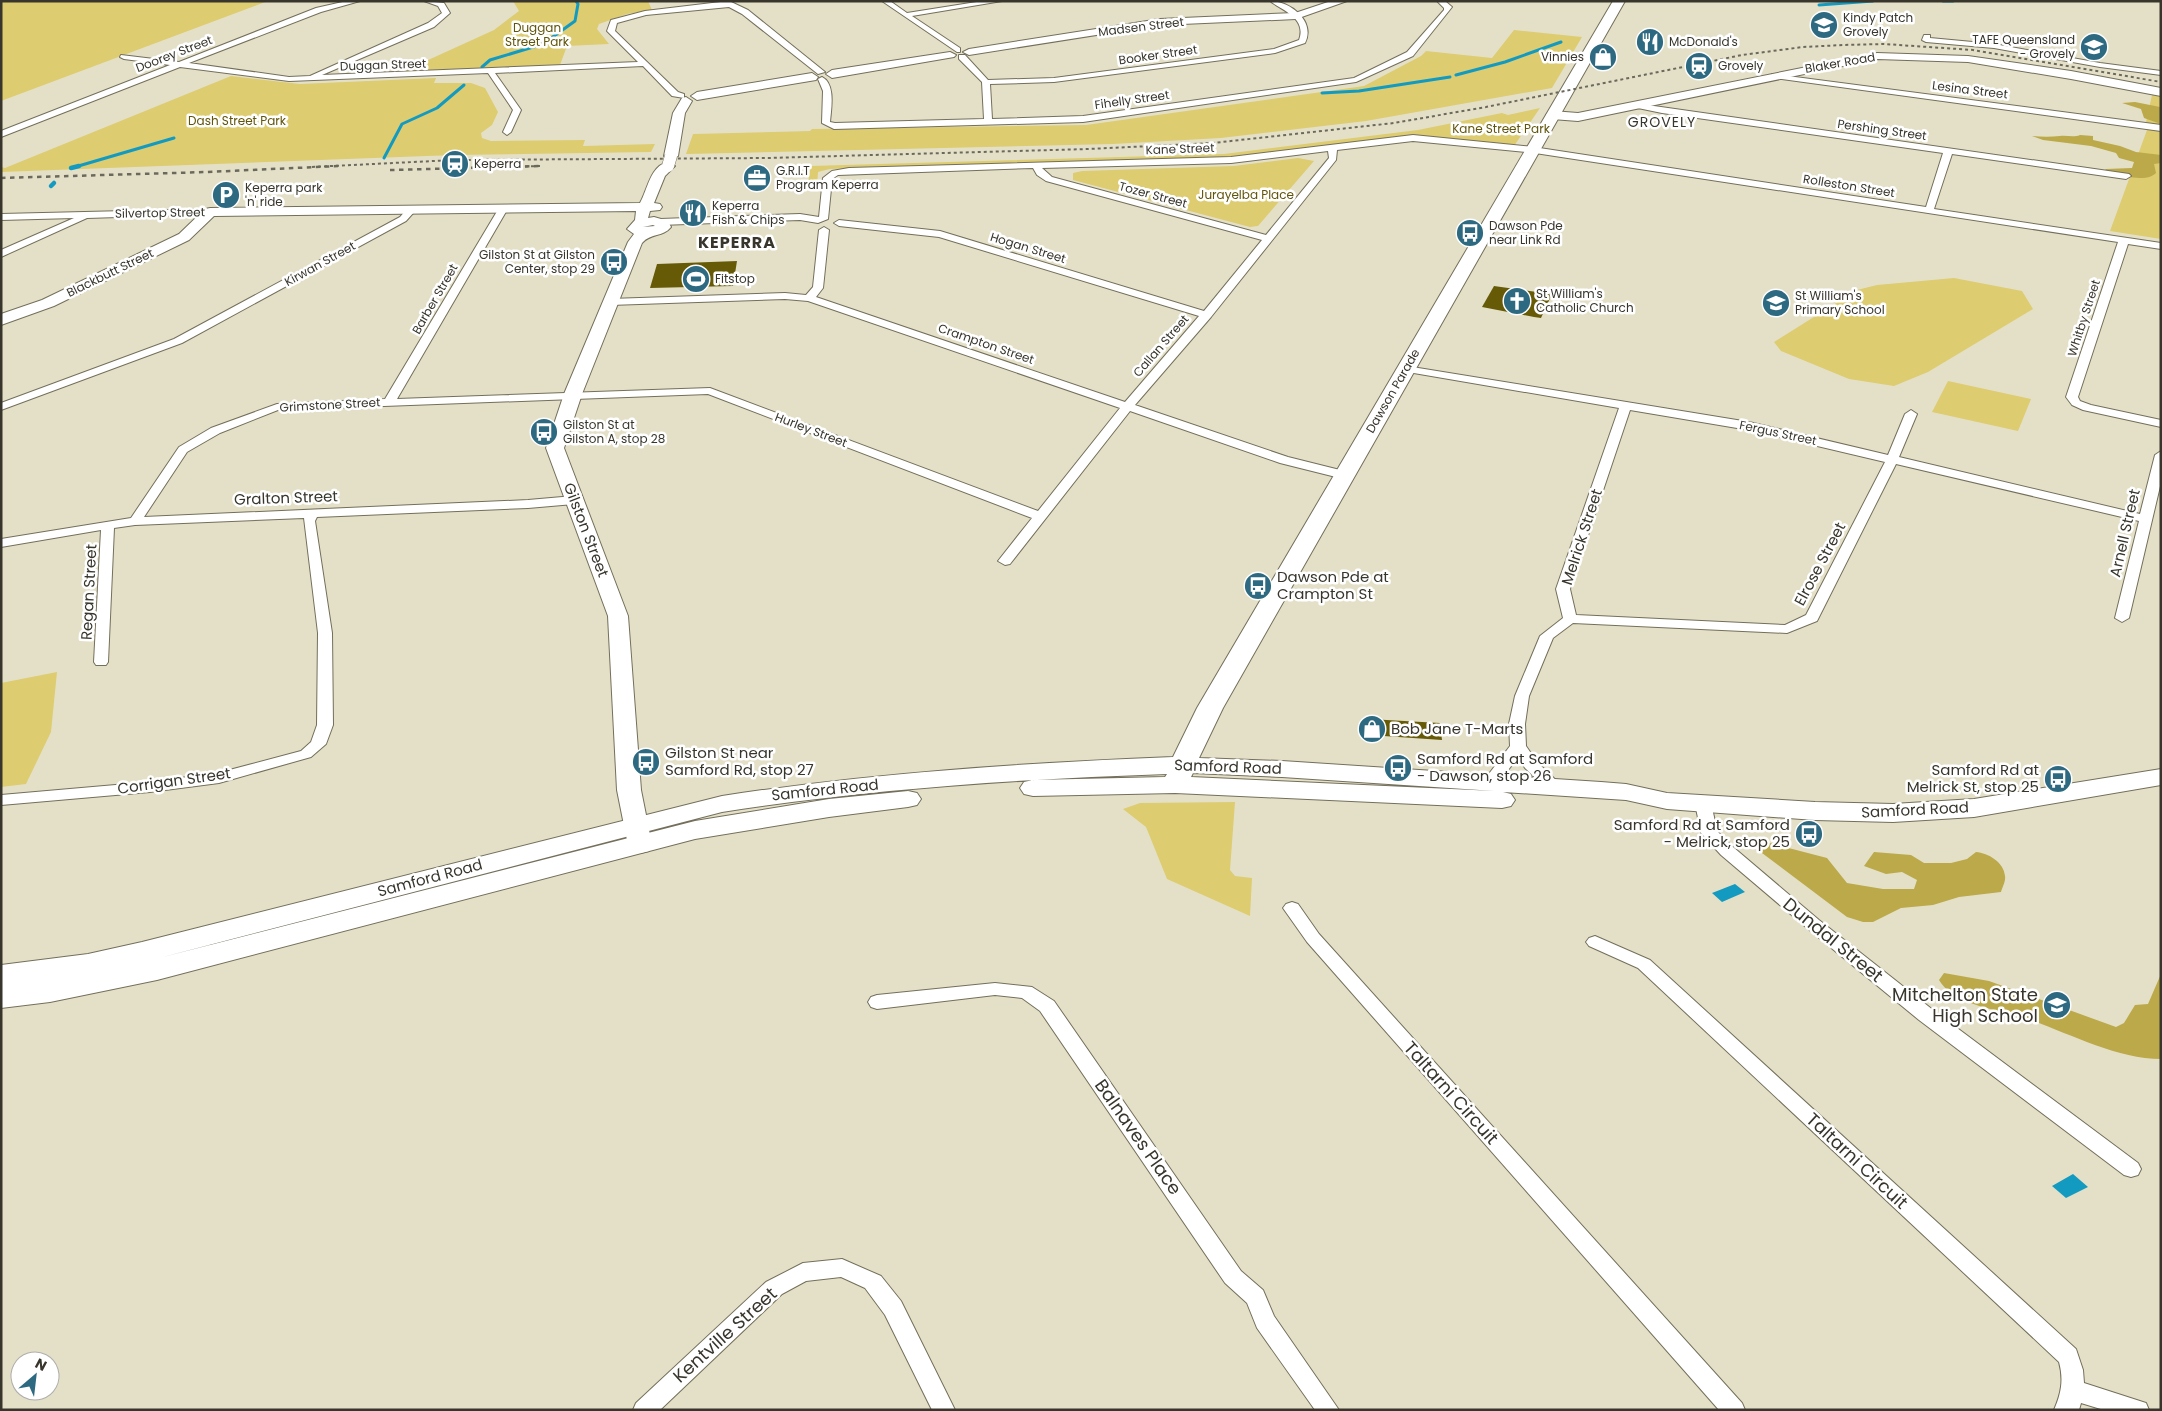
<svg xmlns="http://www.w3.org/2000/svg" width="2162" height="1411" viewBox="0 0 2162 1411" font-family="Poppins,sans-serif">
<style>
.green{fill:#ddcc70}
.forest{fill:#bba94a}
.water{fill:#139ac1}
.lines{fill:none;stroke-linecap:round;stroke-linejoin:round}
.stream-far1{stroke:#139ac1;stroke-width:3}
.stream{stroke:#139ac1;stroke-width:4.5}
.building{fill:#675a07}
.street-casing{stroke:#736f5a;stroke-width:2}
.secondary-casing{stroke:#736f5a;stroke-width:2}
.primary-casing{stroke:#736f5a;stroke-width:2}
.street{fill:#fff;fill-rule:evenodd}
.secondary{fill:#fff;fill-rule:evenodd}
.primary{fill:#fff;fill-rule:evenodd}
.rail-far1{stroke:#6b695b;stroke-width:2;stroke-dasharray:3 3;stroke-linecap:butt}
.rail{stroke:#6b695b;stroke-width:2.5;stroke-dasharray:4.5 4.5;stroke-linecap:butt}
.secondary-bridge-casing{stroke:#736f5a;stroke-width:13;stroke-linecap:butt}
.secondary-bridge{stroke:#fff;stroke-width:12}
.labels{text-anchor:middle;stroke-width:5;stroke-linejoin:round;paint-order:stroke}
.far-poi-label{font-size:12px;fill:#37352c;stroke:#fff;text-anchor:start}
.far-street-label{font-size:12px;fill:#37352c;stroke:#fff}
.far-park-label{font-size:12px;fill:#61550a;stroke:#fff}
.far-neighbourhood-label{font-size:14px;letter-spacing:1px;fill:#37352c;stroke:#fff}
.street-label{font-size:15px;fill:#37352c;stroke:#fff}
.poi-label{font-size:15px;fill:#37352c;stroke:#fff;text-anchor:start}
.far-district-label{font-size:16px;font-weight:bold;letter-spacing:1px;fill:#37352c;stroke:#fff}
.near-street-label{font-size:18px;fill:#37352c;stroke:#fff}
.near-poi-label{font-size:18px;fill:#37352c;stroke:#fff;text-anchor:end}
</style>
<rect width="100%" height="100%" fill="#e4e0c8"/>
<g class="green">
<path d="M1 1H268L1 101Z"/>
<path d="M513 1H648L652 10 627 14 599 24 597 29 609 44 567 46 560 65 404 71 494 30 519 11Z"/>
<path d="M1514 30 1582 37 1552 88 1366 121 1221 138 1113 144 686 154 693 134 810 131 812 129 1086 125 1364 86 1421 56 1426 51 1492 58Z"/>
<path d="M231 76 300 84 436 78 434 83H471L485 88 498 112 492 125 481 133 482 138 491 141 585 140 583 146 655 144 651 152 454 155 1 172V167L5 168Z"/>
<path d="M2152 95 2161 96V239L2110 231 2147 130 2146 122Z"/>
<path d="M1540 108 1514 146 1412 135 1236 157 830 169 818 172 817 186 800 188 808 185 810 166 1224 154 1418 130 1502 113 1508 115Z"/>
<path d="M1298 158 1314 161 1258 226 1250 227 1073 180V173L1082 171 1234 166Z"/>
<path d="M1954 278 2022 291 2033 309 1928 372 1894 386 1849 379 1781 351 1774 342 1857 290 1877 285Z"/>
<path d="M1948 381 2031 399 2018 431 1932 412Z"/>
<path d="M57 672 51 732 26 784 1 787V683Z"/>
<path d="M1235 802 1230 870 1235 876 1252 878 1250 916 1167 879 1146 827 1123 809 1140 803Z"/>
</g>
<g class="forest">
<path d="M2135 102 2160 107 2161 125 2158 123 2144 118 2141 109 2122 103Z"/>
<path d="M2080 135 2093 136V140L2120 146 2136 152 2161 155V163L2154 164 2156 173C2145 184 2119 174 2104 171L2106 169 2132 168 2134 162 2119 158 2116 153 2091 146 2043 140 2032 136C2042 137 2051 137 2060 136 2067 135 2073 138 2080 135Z"/>
<path d="M1766 842 1827 858 1847 883 1883 889H1914L1917 880 1902 872 1886 874 1864 866 1874 852 1911 855 1924 863H1951L1967 859 1976 852C1988 853 2004 862 2005 876 2006 881 2002 888 2001 892L1959 897 1933 905 1901 908 1873 922H1863L1847 917 1762 853 1759 846Z"/>
<path d="M1944 973 1989 981 2116 1027 2124 1023 2135 1005 2148 1004 2161 974V1059C2116 1059 2067 1032 2025 1018 2005 1012 1984 1009 1966 1001 1954 996 1945 990 1939 980Z"/>
</g>
<g class="water">
<path d="M1735 884 1745 892 1722 902 1712 893Z"/>
<path d="M2073 1174 2088 1187 2066 1198 2052 1186Z"/>
</g>
<g class="lines">
<g class="stream-far1">
<path d="M1943 1H1953"/>
<path d="M1819 5 1873 1"/>
<path d="M482 67 490 60 543 44 575 21 578 4 576 1"/>
<path d="M1456 75 1505 62 1561 42"/>
<path d="M1322 93 1359 91 1450 77"/>
<path d="M384 158 402 124 437 108 464 85"/>
<path d="M75 167 174 138"/>
</g>
<g class="stream">
<path d="M71 168 79 166"/>
<path d="M51 186 54 183"/>
</g>
</g>
<g class="building">
<path d="M737 261 733 286 650 288 657 264Z"/>
<path d="M1494 286 1552 294 1541 318 1534 317 1482 307Z"/>
<path d="M1369 719 1440 723 1442 740 1369 735Z"/>
</g>
<g class="lines">
<defs>
<g id="street">
<path d="M347 1H360L321 12 189 63 289 77 310 76 428 23 442 13 438 6 424 1 444 3 450 13 434 27 322 75 638 62 607 31 611 20 645 11 729 1 748 10 825 72 818 74 742 14 729 7 646 15 617 23 615 31 678 92 684 94V98L672 96 643 66 495 73 521 110 511 132 507 135 503 132 513 110 488 73 289 81 180 67 1 137V131L170 65 124 59 120 57 121 55 179 62 316 8Z"/>
<path d="M882 1H890L907 13 983 1H1002L912 16 960 48V52H957Z"/>
<path d="M1270 1C1290 1 1316 21 1305 43L1275 53 1054 82 990 84 992 119 1083 116 1354 78 1407 52 1444 10V8L1437 1H1445L1452 7 1413 56 1356 82 1083 122 834 129 822 123 823 91 818 79 822 77C836 84 831 109 830 122L835 123 984 119 982 82 959 59V55H965L988 80 1054 78 1274 49 1299 40C1307 18 1283 11 1270 1Z"/>
<path d="M1924 35H1930V38L1994 44 2100 63 2161 71V75L2100 67 1994 48 1926 42 1922 40Z"/>
<path d="M1772 74 2161 125V131L1775 78H1772Z"/>
<path d="M1633 103 2129 174 2131 176 2126 179 1952 154 1934 209 2161 243V249L2128 244 2078 397 2080 401 2091 405 2161 420V427L2083 410 2072 405 2066 397 2118 242 1535 153 1413 141 1337 150 1336 160 1211 317 1135 405 1288 457 1348 472 1350 475 1348 478 1344 479 1280 463 1130 411 1010 564 1005 565 998 561 1032 518 708 394 278 410 220 433 187 452 144 517 528 500 574 496 580 500 574 504 528 508 317 517 315 521 332 633 333 725 326 744 311 757 219 783 150 792 1 805V795L150 782 218 773 301 751 311 742 317 725 318 633 304 518 135 525 114 528 108 662 106 665H96L94 662 101 530 1 547V539L131 518 179 447 211 428 277 404 385 399 499 208H505L507 210 397 399 710 388 1038 511 1120 408 808 301 785 299 610 305 605 302 610 299 785 293 806 295 813 287 819 230 824 227 829 230 823 288 816 297 1125 402 1199 316 939 237 839 226 834 223 839 220 940 231 1204 311 1262 240 1046 181 1037 175 1033 168 838 175 832 179 828 219 818 223 800 220 660 225 655 222 660 219 800 214 819 217 823 178 832 171 849 168 1231 157 1413 135 1533 147 1926 207 1943 153 1662 113 1633 107ZM1328 151 1329 158 1266 235 1052 177 1042 168 1231 163Z"/>
<path d="M410 208 415 211 406 221 182 343 1 410V403L174 339 400 217 407 209Z"/>
<path d="M210 209 215 212 213 214 87 218 1 257V250L74 218 1 220V214Z"/>
<path d="M1406 366 1749 422 1888 455 1905 414 1911 410 1917 414 1899 457 2140 514 2155 455 2161 451V482L2129 618 2122 622 2115 618 2139 521 1896 464 1817 621 1787 633 1573 623 1553 638 1529 696 1525 724 1526 746 1537 762 1563 787 1561 791H1549L1525 768 1518 757 1496 786H1484L1482 783 1510 746 1509 724 1515 696 1540 636 1563 618 1556 589 1619 408 1402 371 1400 369 1402 367ZM1630 410 1749 430 1885 462 1806 615 1785 625 1576 615 1570 589Z"/>
<path d="M1703 798 1709 799 1711 803 1717 831 1733 847 1819 920 1933 1010 2138 1163 2141 1169 2138 1175 2131 1177 2124 1175 1919 1020 1807 928 1721 855 1701 833 1695 803 1697 799Z"/>
<path d="M1292 902 1298 904 1319 934 1742 1403 1745 1410H1719L1307 942 1283 908 1286 904Z"/>
<path d="M1595 936 1650 960 2076 1349 2083 1370 2084 1383 2146 1403 2149 1410H2104L2081 1403 2079 1410H2054C2061 1394 2064 1380 2059 1362L1638 968 1589 946 1586 942 1589 938Z"/>
<path d="M995 983 1032 987 1054 1001 1241 1271 1263 1290 1274 1316 1339 1410H1315L1257 1328 1247 1303 1225 1283 1040 1011 1022 998 995 995 877 1009 871 1007 868 1002 871 997 877 995Z"/>
<path d="M842 1259 881 1276 901 1301 955 1410H932L885 1315 865 1288 841 1277 806 1281 782 1294 660 1410H633L636 1403 766 1282 803 1263Z"/>
</g>
<g id="secondary">
<path d="M1331 1H1347L1296 19 1160 25 969 55 963 52 969 49 1160 19 1295 13Z"/>
<path d="M950 52 956 55 954 57 832 78 826 74 832 70Z"/>
<path d="M1877 53 1968 56 2071 71 2161 88V96L2071 79 1968 62 1877 59 1578 121 1552 119 1546 115 1552 111 1578 113Z"/>
<path d="M812 73 818 77 816 80 697 100 691 96 697 92Z"/>
<path d="M686 97 692 101 685 113 678 156 671 160 666 159 664 156 673 113 682 98Z"/>
<path d="M668 162 675 166 665 176 654 203 660 204 662 207 660 210 650 211 648 218 654 217 668 221 671 227C662 238 652 232 642 243L582 394 564 448 628 616 641 790 652 845 649 851 640 853 631 851 628 845 617 790 608 616 546 448 564 394 628 242 634 234 627 229 635 220 636 211 214 216 189 240 54 306 1 325V314L42 300 179 234 205 209 210 208 640 203C648 189 650 166 668 162ZM653 225 655 226 643 227Z"/>
</g>
<path id="primary" d="M1613 1H1625L1223 708 1199 758 1282 761 1601 782 1626 784 1667 793 1815 802 1893 804 1974 799 2161 769V785L1974 817 1893 822 1815 820 1667 809 1626 800 1503 792 1511 794 1515 800 1511 806 1502 808 1175 793 1033 796 1024 794 1020 788 1024 782 1033 780 1165 777 1167 774C1018 779 869 789 722 812L159 958 695 821 829 799 908 791 917 793 921 799 917 805 908 807 829 817 695 839 157 980 50 1002 1 1008V965L88 954 142 942 722 796C871 773 1022 763 1173 757L1197 708ZM1193 773 1282 777 1495 791 1191 777Z"/>
</defs>
<use href="#street" class="street-casing"/>
<use href="#secondary" class="secondary-casing"/>
<use href="#primary" class="primary-casing"/>
<use href="#street" class="street"/>
<use href="#secondary" class="secondary"/>
<use href="#primary" class="primary"/>
<g class="rail-far1">
<path d="M312 167 454 160 767 158 1088 149 1213 143 1394 123 1486 107 1742 55 1803 47 1843 45 1884 44 1973 50 2161 82"/>
<path d="M507 167 540 166"/>
</g>
<g class="rail">
<path d="M390 170 540 166"/>
<path d="M1 178 207 172 338 166"/>
</g>
<defs>
<path id="secondary-bridge" d="M668 166 671 156"/>
</defs>
<use href="#secondary-bridge" class="secondary-bridge-casing"/>
<use href="#secondary-bridge" class="secondary-bridge"/>
</g>
<defs>
<symbol id="school-disc" viewBox="-11 -11 22 22"><circle r="9.5" fill="#2d6a81" stroke="#fff"/><path d="M0-5L7-2L0 1L-7-2ZM-4 1L0 2.5L4 1V4Q0 6-4 4Z" fill="#fff"/></symbol>
<symbol id="restaurant-disc" viewBox="-11 -11 22 22"><circle r="9.5" fill="#2d6a81" stroke="#fff"/><path d="M-5-6h1v4h1v-4h1v4h1v-4h1v5L-1.5 .5V6h-2V.5L-5-1ZM5-6V6H3V1.5H1.5Q1.5-4 5-6Z" fill="#fff"/></symbol>
<symbol id="university-disc" viewBox="-11 -11 22 22"><circle r="9.5" fill="#2d6a81" stroke="#fff"/><path d="M0-5L7-2L0 1L-7-2ZM-4 1L0 2.5L4 1V4Q0 6-4 4Z" fill="#fff"/></symbol>
<symbol id="shop-disc" viewBox="-11 -11 22 22"><circle r="9.5" fill="#2d6a81" stroke="#fff"/><path d="M-5-2.5h2.3a2.7 3.5 0 0 1 5.4 0H5L5.5 6h-11ZM-1.5-2.5h3a1.5 2.3 0 0 0-3 0Z" fill="#fff"/></symbol>
<symbol id="station-disc" viewBox="-11 -11 22 22"><circle r="9.5" fill="#2d6a81" stroke="#fff"/><path d="M-3-6H3Q5-6 5-4V2Q5 4 3 4L4.5 6H3L1.5 4h-3L-3 6H-4.5L-3 4Q-5 4-5 2V-4Q-5-6-3-6ZM-3.5-4v3h7v-3ZM-3.5 1v1.5H-2V1ZM2 1v1.5H3.5V1Z" fill="#fff"/></symbol>
<symbol id="office-disc" viewBox="-11 -11 22 22"><circle r="9.5" fill="#2d6a81" stroke="#fff"/><path d="M-6-3h4V-5.5h4V-3h4V5H-6ZM-1-4.5V-3h2v-1.5ZM-6 0V1H6V0Z" fill="#fff"/></symbol>
<symbol id="parking-disc" viewBox="-11 -11 22 22"><circle r="9.5" fill="#2d6a81" stroke="#fff"/><path d="M-3.5-5.5H1a3.5 3.5 0 0 1 0 7H-1V5.5H-3.5ZM-1-3.4V-.6H.8a1.4 1.4 0 0 0 0-2.8Z" fill="#fff"/></symbol>
<symbol id="bus-disc" viewBox="-11 -11 22 22"><circle r="9.5" fill="#2d6a81" stroke="#fff"/><path d="M-5-6H5V4H4V6H2V4H-2V6H-4V4H-5ZM-3.5-4V0h7V-4ZM-3.5 1.2v1.5H-2V1.2ZM2 1.2v1.5H3.5V1.2Z" fill="#fff"/></symbol>
<symbol id="stadium-disc" viewBox="-11 -11 22 22"><circle r="9.5" fill="#2d6a81" stroke="#fff"/><path d="M0-5a6.5 5 0 1 0 0 10a6.5 5 0 1 0 0-10ZM-3.5-1.8h7v3.6h-7Z" fill="#fff"/></symbol>
<symbol id="church-disc" viewBox="-11 -11 22 22"><circle r="9.5" fill="#2d6a81" stroke="#fff"/><path d="M-1.2-6h2.4v3.5h3.3v2.4h-3.3V6h-2.4V-.1h-3.3v-2.4h3.3Z" fill="#fff"/></symbol>
</defs>
<g fill-rule="evenodd">
<use href="#school-disc" x="1808" y="9" width="32" height="32"/>
<use href="#restaurant-disc" x="1634" y="26" width="32" height="32"/>
<use href="#university-disc" x="2078" y="31" width="32" height="32"/>
<use href="#shop-disc" x="1587" y="41" width="32" height="32"/>
<use href="#station-disc" x="1683" y="50" width="32" height="32"/>
<use href="#station-disc" x="439" y="148" width="32" height="32"/>
<use href="#office-disc" x="741" y="162" width="32" height="32"/>
<use href="#parking-disc" x="210" y="179" width="32" height="32"/>
<use href="#restaurant-disc" x="677" y="197" width="32" height="32"/>
<use href="#bus-disc" x="1454" y="217" width="32" height="32"/>
<use href="#bus-disc" x="598" y="246" width="32" height="32"/>
<use href="#stadium-disc" x="680" y="263" width="32" height="32"/>
<use href="#church-disc" x="1501" y="285" width="32" height="32"/>
<use href="#school-disc" x="1760" y="287" width="32" height="32"/>
<use href="#bus-disc" x="528" y="416" width="32" height="32"/>
<use href="#bus-disc" x="1242" y="570" width="32" height="32"/>
<use href="#shop-disc" x="1356" y="713" width="32" height="32"/>
<use href="#bus-disc" x="630" y="746" width="32" height="32"/>
<use href="#bus-disc" x="1382" y="752" width="32" height="32"/>
<use href="#bus-disc" x="2042" y="763" width="32" height="32"/>
<use href="#bus-disc" x="1793" y="818" width="32" height="32"/>
<use href="#school-disc" x="2041" y="989" width="32" height="32"/>
</g>
<g class="labels">
<g class="far-poi-label">
<text x="1843" y="22">Kindy Patch<tspan x="1843" dy="14">Grovely</tspan></text>
<text x="2075" y="44" text-anchor="end">TAFE Queensland<tspan x="2075" dy="14">- Grovely</tspan></text>
<text x="1669" y="46">McDonald's</text>
<text x="1584" y="61" text-anchor="end">Vinnies</text>
<text x="1718" y="70">Grovely</text>
<text x="474" y="168">Keperra</text>
<text x="776" y="175">G.R.I.T<tspan x="776" dy="14">Program Keperra</tspan></text>
<text x="245" y="192">Keperra park<tspan x="245" dy="14">'n' ride</tspan></text>
<text x="712" y="210">Keperra<tspan x="712" dy="14">Fish &amp; Chips</tspan></text>
<text x="1489" y="230">Dawson Pde<tspan x="1489" dy="14">near Link Rd</tspan></text>
<text x="595" y="259" text-anchor="end">Gilston St at Gilston<tspan x="595" dy="14">Center, stop 29</tspan></text>
<text x="715" y="283">Fitstop</text>
<text x="1536" y="298">St William's<tspan x="1536" dy="14">Catholic Church</tspan></text>
<text x="1795" y="300">St William's<tspan x="1795" dy="14">Primary School</tspan></text>
<text x="563" y="429">Gilston St at<tspan x="563" dy="14">Gilston A, stop 28</tspan></text>
</g>
<g class="far-street-label">
<text transform="translate(1141 27) rotate(-7)" y="4">Madsen Street</text>
<text transform="translate(174 54) rotate(-21)" y="4">Doorey Street</text>
<text transform="translate(1158 55) rotate(-8)" y="4">Booker Street</text>
<text transform="translate(1840 63) rotate(-10)" y="4">Blaker Road</text>
<text transform="translate(383 65) rotate(-2)" y="4">Duggan Street</text>
<text transform="translate(1970 90) rotate(7)" y="4">Lesina Street</text>
<text transform="translate(1132 100) rotate(-8)" y="4">Fihelly Street</text>
<text transform="translate(1882 130) rotate(8)" y="4">Pershing Street</text>
<text transform="translate(1180 149) rotate(-2)" y="4">Kane Street</text>
<text transform="translate(1849 186) rotate(9)" y="4">Rolleston Street</text>
<text transform="translate(1153 195) rotate(15)" y="4">Tozer Street</text>
<text transform="translate(160 213) rotate(-1)" y="4">Silvertop Street</text>
<text transform="translate(1028 248) rotate(17)" y="4">Hogan Street</text>
<text transform="translate(320 264) rotate(-29)" y="4">Kirwan Street</text>
<text transform="translate(110 273) rotate(-26)" y="4">Blackbutt Street</text>
<text transform="translate(435 299) rotate(-60)" y="4">Barber Street</text>
<text transform="translate(2084 318) rotate(-72)" y="4">Whitby Street</text>
<text transform="translate(986 344) rotate(19)" y="4">Crampton Street</text>
<text transform="translate(1161 346) rotate(-49)" y="4">Callan Street</text>
<text transform="translate(1393 391) rotate(-60)" y="4">Dawson Parade</text>
<text transform="translate(330 405) rotate(-3)" y="4">Grimstone Street</text>
<text transform="translate(811 430) rotate(21)" y="4">Hurley Street</text>
<text transform="translate(1778 433) rotate(12)" y="4">Fergus Street</text>
</g>
<g class="far-park-label">
<text x="537" y="32">Duggan<tspan x="537" dy="14">Street Park</tspan></text>
<text x="237" y="125">Dash Street Park</text>
<text x="1501" y="133">Kane Street Park</text>
<text x="1246" y="199">Jurayelba Place</text>
</g>
<g class="far-neighbourhood-label">
<text x="1662" y="127">GROVELY</text>
</g>
<g class="street-label">
<text transform="translate(286 498) rotate(-2)" y="5">Gralton Street</text>
<text transform="translate(586 530) rotate(69)" y="5">Gilston Street</text>
<text transform="translate(2125 533) rotate(-77)" y="5">Arnell Street</text>
<text transform="translate(1582 537) rotate(-72)" y="5">Melrick Street</text>
<text transform="translate(1820 564) rotate(-62)" y="5">Elrose Street</text>
<text transform="translate(89 592) rotate(-87)" y="5">Regan Street</text>
<text transform="translate(1228 767) rotate(2)" y="5">Samford Road</text>
<text transform="translate(174 781) rotate(-8)" y="5">Corrigan Street</text>
<text transform="translate(825 790) rotate(-6)" y="5">Samford Road</text>
<text transform="translate(1915 810) rotate(-3)" y="5">Samford Road</text>
<text transform="translate(430 878) rotate(-15)" y="5">Samford Road</text>
</g>
<g class="poi-label">
<text x="1277" y="582">Dawson Pde at<tspan x="1277" dy="17">Crampton St</tspan></text>
<text x="1391" y="734">Bob Jane T-Marts</text>
<text x="665" y="758">Gilston St near<tspan x="665" dy="17">Samford Rd, stop 27</tspan></text>
<text x="1417" y="764">Samford Rd at Samford<tspan x="1417" dy="17">- Dawson, stop 26</tspan></text>
<text x="2039" y="775" text-anchor="end">Samford Rd at<tspan x="2039" dy="17">Melrick St, stop 25</tspan></text>
<text x="1790" y="830" text-anchor="end">Samford Rd at Samford<tspan x="1790" dy="17">- Melrick, stop 25</tspan></text>
</g>
<g class="far-district-label">
<text x="737" y="248">KEPERRA</text>
</g>
<g class="near-street-label">
<text transform="translate(1833 940) rotate(39)" y="6">Dundal Street</text>
<text transform="translate(1451 1093) rotate(48)" y="6">Taltarni Circuit</text>
<text transform="translate(1138 1137) rotate(55)" y="6">Balnaves Place</text>
<text transform="translate(1857 1161) rotate(43)" y="6">Taltarni Circuit</text>
<text transform="translate(725 1335) rotate(-42)" y="6">Kentville Street</text>
</g>
<g class="near-poi-label">
<text x="2038" y="1001">Mitchelton State<tspan x="2038" dy="21">High School</tspan></text>
</g>
</g>
<rect width="2162" height="1411" fill="none" stroke="#37352c" stroke-width="5"/>
<g transform="translate(35 1376) rotate(28)"><circle r="24" fill="#ffffff" stroke="#afaeab"/>
<path d="M0-4L9 19L0 12L-9 19Z" fill="#2d6a81"/>
<text y="-8" font-size="14" font-weight="bold" text-anchor="middle" fill="#37352c">N</text>
</g>
</svg>
